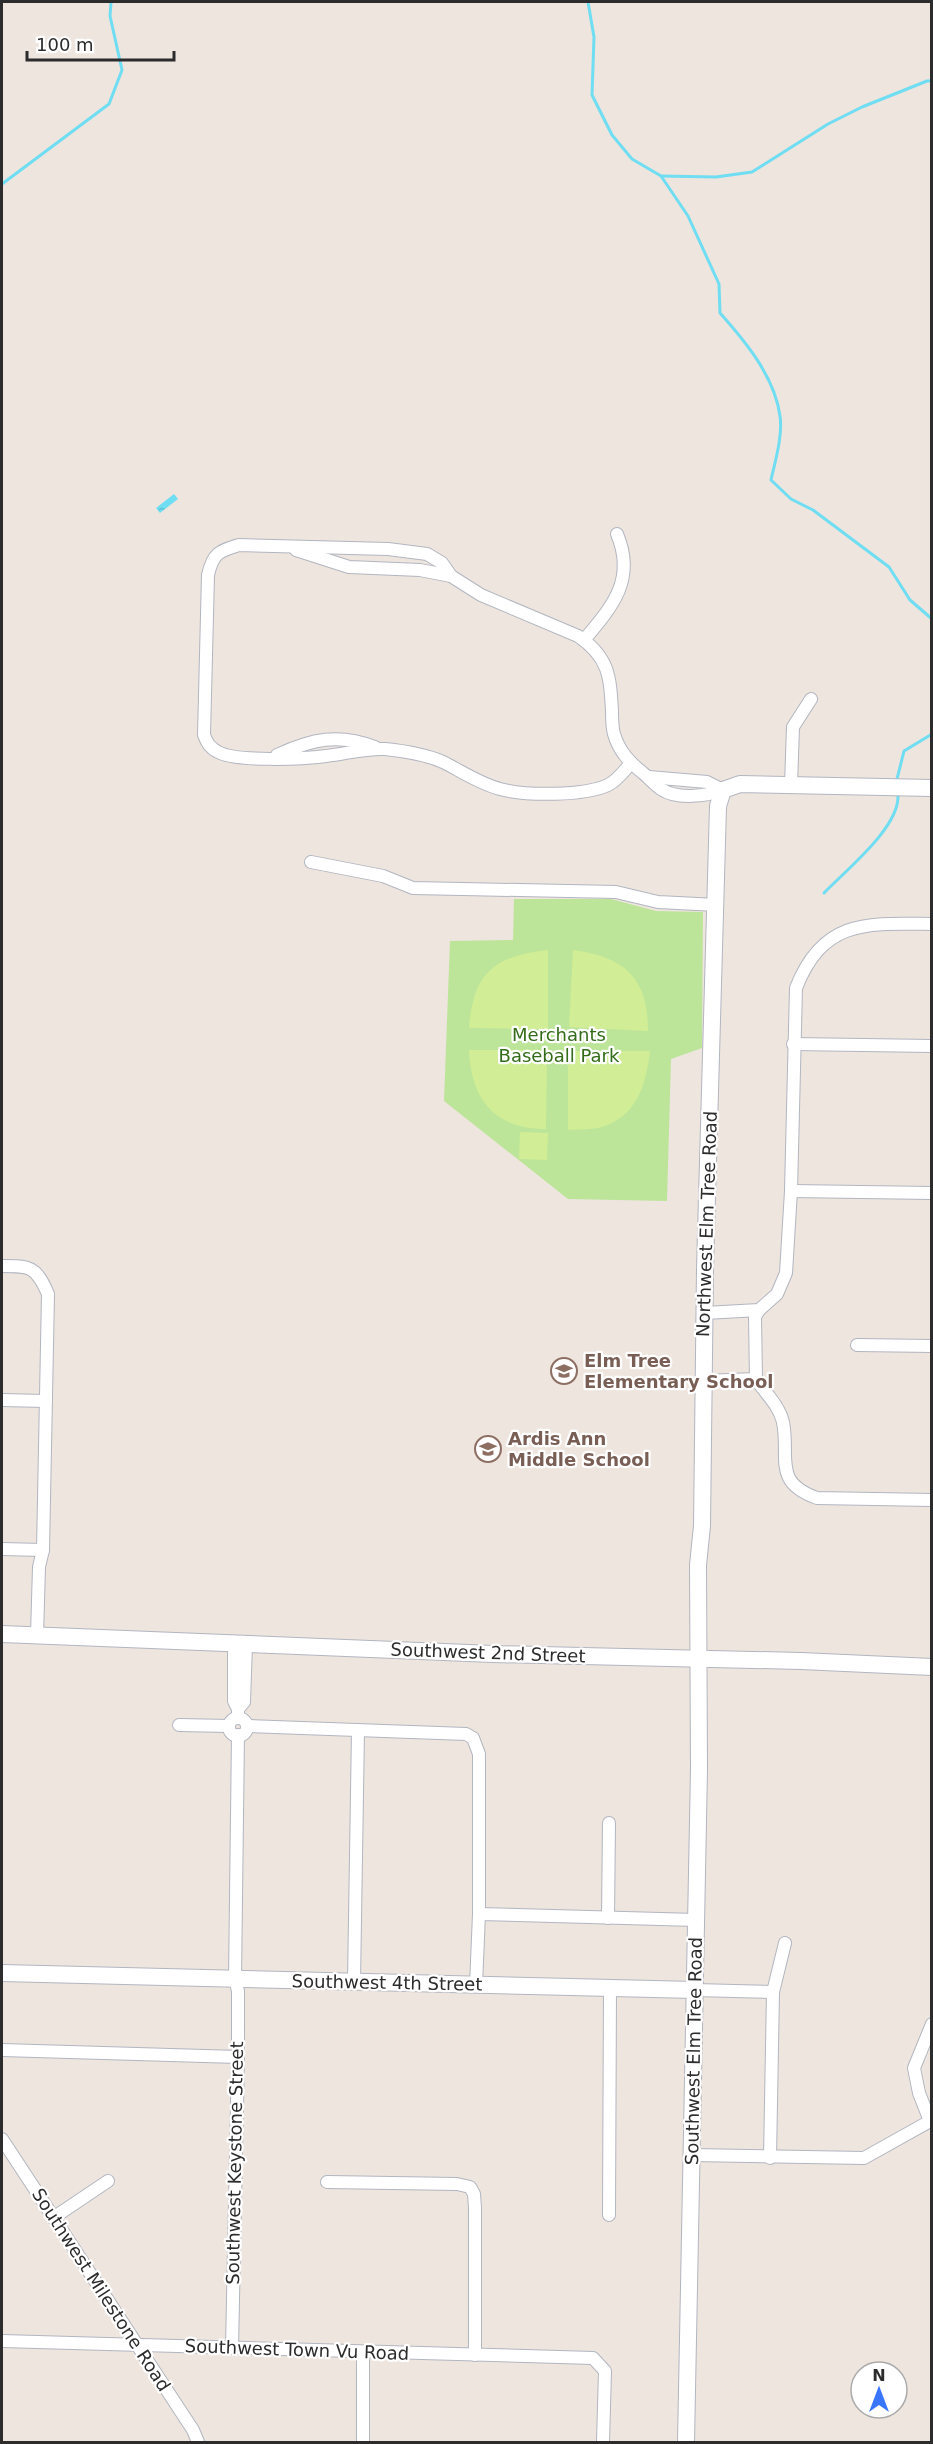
<svg xmlns="http://www.w3.org/2000/svg" width="933" height="2444" viewBox="0 0 933 2444" font-family="'DejaVu Sans',sans-serif">
<style>
.park{fill:#bce599}
.pitch{fill:#d1ed95}
.water{fill:url(#water-ripples)}
.lines{fill:none;stroke-linecap:round;stroke-linejoin:round}
.stream{stroke:#6fddf2;stroke-width:3}
.street-casing{stroke:#b2b6c0;stroke-width:14}
.secondary-casing{stroke:#b2b6c0;stroke-width:18}
.street{stroke:#fff;stroke-width:12}
.secondary{stroke:#fff;stroke-width:16}
.labels{text-anchor:middle;stroke-width:4.5;stroke-linejoin:round;paint-order:stroke}
.park-label{font-size:18px;fill:#336c19;stroke:#fff}
.street-label{font-size:18px;fill:#2c2c2c;stroke:#fff}
.education-label{font-size:18px;font-weight:bold;fill:#785e54;stroke:#fff;text-anchor:start}
</style>
<defs>
<pattern id="water-ripples" width="26" height="14" patternUnits="userSpaceOnUse" patternTransform="scale(1.5)"><rect width="26" height="14" fill="#6fddf2"/><path d="M2 4q2-2 4 0t4 0M15 11q2-2 4 0t4 0" fill="none" stroke="#60bed0"/></pattern>
</defs>
<rect width="100%" height="100%" fill="#eee5de"/>
<path class="park" d="M514 899H611L656 911 703 912 702 1048 671 1059 667 1201 568 1199 444 1101 450 941 513 940Z"/>
<g class="pitch">
<path d="M548 950V1029L469 1028C473 972 495 956 548 950Z"/>
<path d="M573 950C624 957 648 977 648 1031L569 1027Z"/>
<path d="M469 1050H547L546 1129C494 1129 471 1099 469 1050Z"/>
<path d="M568 1051H650C646 1085 637 1116 602 1127 592 1130 579 1129 568 1130Z"/>
<path d="M520 1132 548 1133 547 1160 519 1159Z"/>
</g>
<path class="water" d="M174 494 178 499 160 513 156 508Z"/>
<g class="lines">
<g class="stream">
<path d="M588 2 594 37 592 95 612 135 632 159 661 176 688 216 719 284 720 313C745 341 775 377 780 416 783 435 775 462 771 480L791 499 813 510 889 567 910 600 932 619"/>
<path d="M661 176 716 177 752 172 828 124 862 107 927 81H932"/>
<path d="M2 184 109 104 122 70 110 16 111 2"/>
<path d="M897 779 904 751 932 734"/>
<path d="M824 893C845 871 899 828 898 796"/>
</g>
<defs>
<g id="street">
<path d="M296 550 349 567 420 570 451 576 481 595 578 636C609 657 610 676 612 711 612 718 612 727 614 734 619 751 629 762 643 773 649 778 654 784 661 789 677 800 706 796 723 790"/>
<path d="M451 576 442 563 427 554 388 549 239 545C219 551 213 553 208 575L204 735C207 743 210 748 218 752 236 762 304 759 326 756 346 754 365 748 385 749 404 751 425 754 443 762 461 771 480 784 500 789 527 796 584 796 608 785 617 781 625 770 631 763"/>
<path d="M584 640C613 606 636 579 617 534"/>
<path d="M277 755C312 739 338 733 375 747"/>
<path d="M649 777 707 782 723 790"/>
<path d="M791 785 793 727 811 699"/>
<path d="M311 862 383 876 413 888 616 892 658 902 717 905"/>
<path d="M793 1044 932 1046"/>
<path d="M791 1191 932 1193"/>
<path d="M2 1266C30 1266 36 1266 48 1294L43 1550 39 1567 37 1635"/>
<path d="M705 1313 759 1310 777 1294 786 1273 791 1191 796 988C823 919 867 923 932 924"/>
<path d="M857 1345 932 1346"/>
<path d="M756 1379C765 1393 779 1405 783 1422 790 1458 772 1482 817 1498L932 1500"/>
<path d="M756 1379 755 1317 759 1310"/>
<path d="M703 1381 756 1379"/>
<path d="M2 1400 46 1401"/>
<path d="M2 1549 43 1550"/>
<path d="M234 1644V1701L238 1709V1718"/>
<path d="M238 1709 244 1702 246 1644"/>
<circle cx="238" cy="1727" r="9"/>
<path d="M179 1725 229 1726"/>
<path d="M247 1726 466 1734 473 1738 479 1754V1914L476 1985"/>
<path d="M479 1914 696 1920"/>
<path d="M608 1918 609 1823"/>
<path d="M354 1982 358 1730"/>
<path d="M695 1990 773 1992"/>
<path d="M2 2050 238 2057"/>
<path d="M930 2121 919 2093 914 2068 932 2024"/>
<path d="M2 2139 193 2430 198 2442"/>
<path d="M692 2155 864 2158 932 2120"/>
<path d="M770 2158 773 1992 785 1943"/>
<path d="M327 2182 457 2184 470 2187 474 2194 475 2208V2355"/>
<path d="M609 2215 610 1988"/>
<path d="M53 2218 108 2181"/>
<path d="M2 2341 593 2358 605 2371 603 2442"/>
<path d="M232 2348 238 2057V1991L235 1979 238 1735"/>
<path d="M363 2442V2352"/>
</g>
<g id="secondary">
<path d="M2 1634 493 1654 801 1661 932 1667"/>
<path d="M2 1973 695 1990"/>
<path d="M686 2442 699 1769 698 1565 702 1526 705 1269 718 806 723 790 740 784 932 788"/>
</g>
</defs>
<use href="#street" class="street-casing"/>
<use href="#secondary" class="secondary-casing"/>
<use href="#street" class="street"/>
<use href="#secondary" class="secondary"/>
</g>
<defs>
<symbol id="school-ring" viewBox="-11 -11 22 22"><circle r="9.5" fill="#fff" stroke="#8d6e63" stroke-width="1.5"/><path d="M0-5L7-2L0 1L-7-2ZM-4 1L0 2.5L4 1V4Q0 6-4 4Z" fill="#8d6e63"/></symbol>
</defs>
<g fill-rule="evenodd">
<use href="#school-ring" x="549" y="1356" width="30" height="30"/>
<use href="#school-ring" x="473" y="1434" width="30" height="30"/>
</g>
<g class="labels">
<g class="park-label">
<text x="559" y="1041">Merchants<tspan x="559" dy="21">Baseball Park</tspan></text>
</g>
<g class="street-label">
<text transform="translate(707 1224) rotate(-88)" y="6">Northwest Elm Tree Road</text>
<text transform="translate(488 1653) rotate(2)" y="6">Southwest 2nd Street</text>
<text transform="translate(387 1983) rotate(1)" y="6">Southwest 4th Street</text>
<text transform="translate(694 2051) rotate(-89)" y="6">Southwest Elm Tree Road</text>
<text transform="translate(235 2163) rotate(-89)" y="6">Southwest Keystone Street</text>
<text transform="translate(101 2290) rotate(57)" y="6">Southwest Milestone Road</text>
<text transform="translate(297 2350) rotate(2)" y="6">Southwest Town Vu Road</text>
</g>
<g class="education-label">
<text x="584" y="1367">Elm Tree<tspan x="584" dy="21">Elementary School</tspan></text>
<text x="508" y="1445">Ardis Ann<tspan x="508" dy="21">Middle School</tspan></text>
</g>
</g>
<rect width="933" height="2444" fill="none" stroke="#2c2c2c" stroke-width="6"/>
<g transform="translate(879 2390)"><circle r="28" fill="#ffffff" stroke="#ababab" stroke-width="1.5"/>
<path d="M0-4.5L10 22L0 15L-10 22Z" fill="#3a75fe"/>
<text y="-9" font-size="16" font-weight="bold" text-anchor="middle" fill="#2c2c2c">N</text>
</g>
<path d="M27 51v9h147v-9" fill="none" stroke="#2c2c2c" stroke-width="3"/>
<text x="36" y="51" font-size="18" fill="#2c2c2c" stroke="#ffffff" stroke-width="4.5" paint-order="stroke">100 m</text>
</svg>
